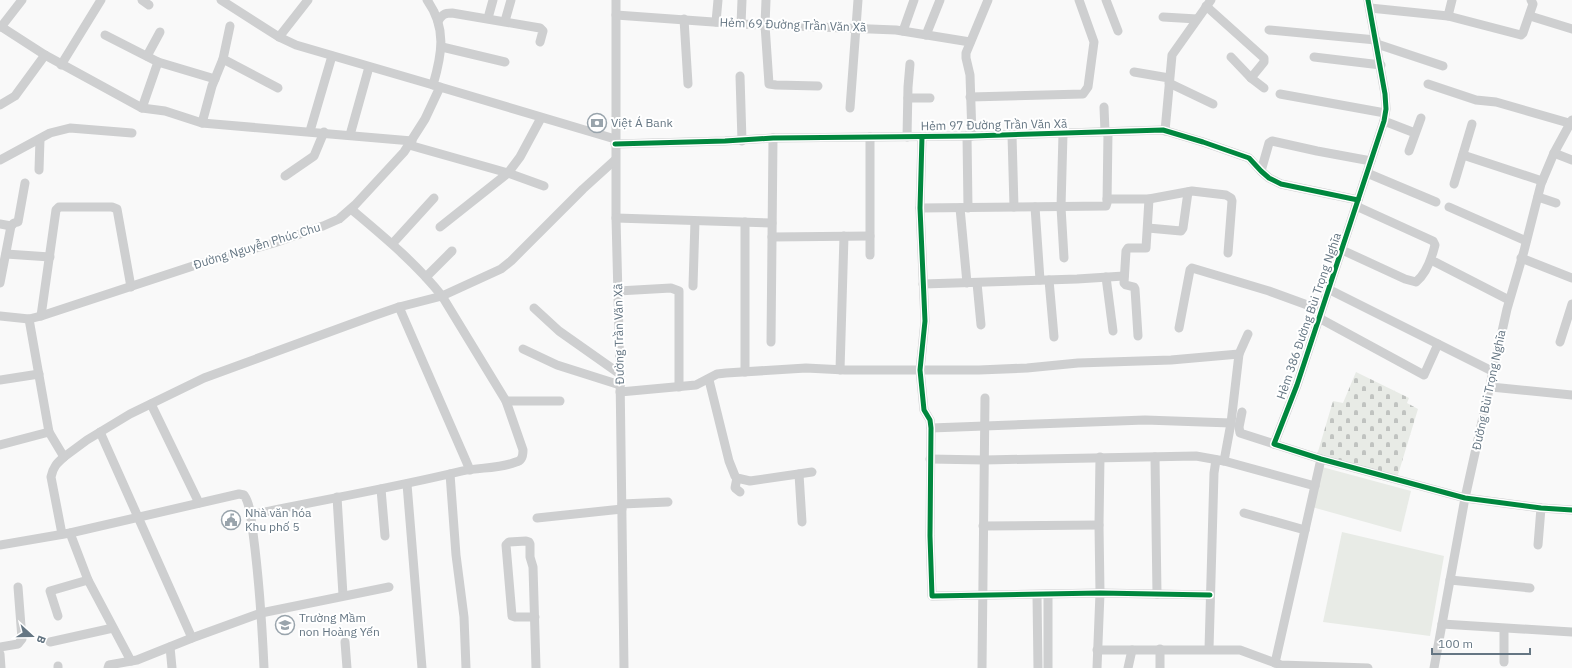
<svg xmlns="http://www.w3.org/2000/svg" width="1572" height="668" viewBox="0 0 1572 668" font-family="'IBM Plex Sans',sans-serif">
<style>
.green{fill:#e8ebe6}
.cemetery{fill:url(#cemetery-stones)}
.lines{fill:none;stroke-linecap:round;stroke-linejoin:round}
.minor{stroke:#cecfd0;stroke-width:9}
.cycleway-casing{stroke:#fff;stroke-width:8}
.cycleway{stroke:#00873e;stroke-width:5}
.labels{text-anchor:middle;stroke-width:4;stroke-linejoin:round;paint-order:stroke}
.street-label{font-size:12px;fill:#657683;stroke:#fff}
.poi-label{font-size:12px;fill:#657683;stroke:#fff;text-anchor:start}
</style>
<defs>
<pattern id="cemetery-stones" width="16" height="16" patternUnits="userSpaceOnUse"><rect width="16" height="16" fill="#e8ebe6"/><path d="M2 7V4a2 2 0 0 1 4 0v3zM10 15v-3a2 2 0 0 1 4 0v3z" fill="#c0c3c0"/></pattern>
</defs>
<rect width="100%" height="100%" fill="#f9f9f9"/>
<g class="green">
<path d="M1322 467 1411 491 1401 532 1312 507Z"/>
<path d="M1342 532 1444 556 1430 636 1323 622Z"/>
</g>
<path class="cemetery" d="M1356 372 1409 398 1407 403 1418 409 1397 478 1317 455 1333 401 1343 403Z"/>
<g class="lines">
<g class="minor">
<path d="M142 0 149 5"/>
<path d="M221 0 279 37 296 45 440 87"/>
<path d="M427 0C447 28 442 54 433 85"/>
<path d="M616 0V218L620 374 624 668"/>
<path d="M766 0 765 25 769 84 776 85 818 86"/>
<path d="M1106 0 1118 31"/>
<path d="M1368 0 1385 94 1386 109 1384 121 1297 385 1274 444 1321 459 1465 498 1541 508 1572 510"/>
<path d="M1206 6 1264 58V62L1251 78"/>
<path d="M1370 8 1448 16 1521 35 1523 33 1533 4 1531 0"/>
<path d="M616 15 741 24 896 30 970 42"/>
<path d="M1448 16 1452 0"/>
<path d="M1530 16 1572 29"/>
<path d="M1163 17 1197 19"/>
<path d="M488 18 493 0"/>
<path d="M684 19 688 84"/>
<path d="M438 21C442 15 444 13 452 13L540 28 543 31 540 42"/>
<path d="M505 21 511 0"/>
<path d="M716 22 718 0"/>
<path d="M741 24 742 0"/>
<path d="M0 26 45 55 142 108 165 111 202 123 412 141"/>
<path d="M1 27 22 0"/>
<path d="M1269 30 1376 40"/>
<path d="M903 31 914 0"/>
<path d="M105 35 158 62 142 108"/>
<path d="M926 35 940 0"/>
<path d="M279 37 308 0"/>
<path d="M1377 44 1443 66"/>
<path d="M442 47 505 62"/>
<path d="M147 56 160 32"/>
<path d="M1231 57 1251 78 1264 88"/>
<path d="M1314 57 1381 65"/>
<path d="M223 59 278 88"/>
<path d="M158 62 215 79"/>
<path d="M61 65 101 0"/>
<path d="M1134 72 1169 78"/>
<path d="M740 76 742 141"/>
<path d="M1169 83 1213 104"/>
<path d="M1428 84 1476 100 1496 102 1572 124"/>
<path d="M1280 94 1385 113"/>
<path d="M970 97 1083 94 1088 87 1094 42 1079 0"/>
<path d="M908 98H930"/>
<path d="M0 105 15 96 45 55"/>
<path d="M1104 107 1105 132"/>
<path d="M850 108 858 0"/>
<path d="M1384 121 1415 133"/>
<path d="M202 123 212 86 223 59 230 26"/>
<path d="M310 131 332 56"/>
<path d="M1165 131 1172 55 1211 0"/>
<path d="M1063 134 1061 207 1064 258"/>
<path d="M350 135 369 67"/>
<path d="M1012 135 1014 207"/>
<path d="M967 136 968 208"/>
<path d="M972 136 970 75 966 58V53L988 0"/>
<path d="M870 137V255"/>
<path d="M907 137 908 87 910 64"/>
<path d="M922 137 920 208 925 321 920 370 924 410 930 420 931 428 930 536 932 596 1100 593 1210 595"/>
<path d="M615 144 725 141 773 138 972 136 1163 130 1203 142 1249 158 1261 171 1269 178 1281 184 1358 200"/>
<path d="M409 145 508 173 544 186"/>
<path d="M1409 151 1421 118"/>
<path d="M1554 153 1572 160"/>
<path d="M1463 155 1542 181"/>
<path d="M0 160 50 133 70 128 132 133"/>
<path d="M39 170 40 139"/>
<path d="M1261 171 1269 143 1272 141 1317 151 1371 161"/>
<path d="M1367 173 1436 202"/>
<path d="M285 176 314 156 324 132"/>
<path d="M1454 184 1472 124"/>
<path d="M1538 197 1556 203"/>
<path d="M1107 199H1149L1192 191 1226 195 1231 198 1232 201 1228 253"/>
<path d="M1035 207 1040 280"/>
<path d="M1449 207 1526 241"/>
<path d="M920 208 1106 206 1107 203 1108 132"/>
<path d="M960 208 967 283"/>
<path d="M616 218 772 223"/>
<path d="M0 224 11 226 14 223 18 222 25 183"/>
<path d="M440 227 508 173 520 157 541 118"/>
<path d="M1148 228 1181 231 1183 228 1188 192"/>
<path d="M772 237 870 236"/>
<path d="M393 243 434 198"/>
<path d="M1342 250 1405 279 1416 282C1426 274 1432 257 1435 245L1433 241 1356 206"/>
<path d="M6 254 50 257"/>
<path d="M1521 258 1572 278"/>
<path d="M1435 262 1509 300"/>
<path d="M426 277 452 251"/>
<path d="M1106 277 1113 331"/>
<path d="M1049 280 1054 337"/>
<path d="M0 283 11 226"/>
<path d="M977 283 981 325"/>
<path d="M923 284 1077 279 1124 276"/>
<path d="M693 286 695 221"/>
<path d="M1328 289 1494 372"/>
<path d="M618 291 671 288 679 291V387"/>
<path d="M399 307 470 470"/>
<path d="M534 308 559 331 620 374"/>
<path d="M0 316 29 319 41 316 199 264 274 243 323 226 339 219 355 205 404 152 425 119 440 87 615 139"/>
<path d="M41 316 56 210 59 207H112L117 209 131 287"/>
<path d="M1319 318 1424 375 1438 344"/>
<path d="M29 319 49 432"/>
<path d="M1179 328 1190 270 1192 268 1269 291 1321 310"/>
<path d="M1138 336 1135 289 1134 287 1126 285 1124 283 1126 251 1128 248H1146L1149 199"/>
<path d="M771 342 773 138"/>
<path d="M1560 342 1572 304"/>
<path d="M523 349 557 365 620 385"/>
<path d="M840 370 844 236"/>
<path d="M745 372V222"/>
<path d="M0 380 39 374"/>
<path d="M709 380 729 461 735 476 737 478 750 481 812 472"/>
<path d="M1491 387 1572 395"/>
<path d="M620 392 696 385 717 374 726 373 806 368 845 370H979L1027 368 1078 363 1171 360 1239 354 1248 334"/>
<path d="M506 401H560"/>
<path d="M151 404 199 503"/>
<path d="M1242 412 1239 427 1240 433 1274 444"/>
<path d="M931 428 1145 420 1231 423"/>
<path d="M100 432 192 638"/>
<path d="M0 445 49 432 64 457 87 440 130 414 204 378 373 316 399 307 442 296 501 269 511 261 583 189 615 160"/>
<path d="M1155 457 1157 594"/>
<path d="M930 459 984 460 1196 456 1224 461 1315 486"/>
<path d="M1224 461 1231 423 1239 354"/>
<path d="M450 474 456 555 464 617 466 668"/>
<path d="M799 474 802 522"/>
<path d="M737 478 735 488 740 492"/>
<path d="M407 484 422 668"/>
<path d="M381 489 385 536"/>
<path d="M337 497 343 595"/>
<path d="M622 504 668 502"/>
<path d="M1244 513 1305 530"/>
<path d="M250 515C321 500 392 488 462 471 480 467 499 469 516 462 522 461 523 456 523 450L506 401 442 296C416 263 383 236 351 209"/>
<path d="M537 518 622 509"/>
<path d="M983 526 1099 525"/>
<path d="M70 533 88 580 131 661"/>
<path d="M62 534 51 477C53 467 57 463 64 457"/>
<path d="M0 545 70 533 239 494 244 495C251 505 251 521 253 533 259 578 262 623 264 668"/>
<path d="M1538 545 1541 508"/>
<path d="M1450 580 1530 588"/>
<path d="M1037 595 1038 668"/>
<path d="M58 616 50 591 88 580"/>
<path d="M535 617H515L512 616 506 545 509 542 526 541 529 542 530 544V557L533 567 536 668"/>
<path d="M1442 624 1572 632"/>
<path d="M50 642 113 628"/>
<path d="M345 642 347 668"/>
<path d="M0 647 18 644 22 639 18 587"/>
<path d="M170 647 172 668"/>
<path d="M1209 649 1214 473 1216 460"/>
<path d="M1097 650H1240L1281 665 1368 668"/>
<path d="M0 654 1 668"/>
<path d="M1504 662V629"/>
<path d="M1275 663 1321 459"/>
<path d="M58 666V668"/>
<path d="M108 668 109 665 137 660 192 638 261 613 389 587"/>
<path d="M982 668 985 398"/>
<path d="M1048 668V595"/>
<path d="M1097 668 1100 593 1099 525 1100 457"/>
<path d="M1128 668 1132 650"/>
<path d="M1160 668V649"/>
<path d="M1434 668 1465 498 1507 309 1524 251 1541 184 1554 153 1572 120"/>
</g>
<defs>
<g id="cycleway">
<path d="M1368 0 1385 94 1386 109 1384 121 1297 385 1274 444 1321 459 1465 498 1541 508 1572 510"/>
<path d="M922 137 920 208 925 321 920 370 924 410 930 420 931 428 930 536 932 596 1100 593 1210 595"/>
<path d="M615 144 725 141 773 138 972 136 1163 130 1203 142 1249 158 1261 171 1269 178 1281 184 1358 200"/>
</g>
</defs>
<use href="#cycleway" class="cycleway-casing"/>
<use href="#cycleway" class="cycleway"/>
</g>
<defs>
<symbol id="bank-ring" viewBox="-11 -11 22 22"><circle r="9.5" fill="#fff" stroke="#99a4ac" stroke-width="1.5"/><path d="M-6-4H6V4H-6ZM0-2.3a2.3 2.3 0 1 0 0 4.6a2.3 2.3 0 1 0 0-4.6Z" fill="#99a4ac"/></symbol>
<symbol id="civic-ring" viewBox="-11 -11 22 22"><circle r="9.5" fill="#fff" stroke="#99a4ac" stroke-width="1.5"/><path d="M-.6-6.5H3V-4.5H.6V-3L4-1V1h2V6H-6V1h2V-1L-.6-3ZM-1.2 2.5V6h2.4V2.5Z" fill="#99a4ac"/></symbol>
<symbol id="school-ring" viewBox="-11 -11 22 22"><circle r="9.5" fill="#fff" stroke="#99a4ac" stroke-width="1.5"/><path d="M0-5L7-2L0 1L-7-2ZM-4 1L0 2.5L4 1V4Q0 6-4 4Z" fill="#99a4ac"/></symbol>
</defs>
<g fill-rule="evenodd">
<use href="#bank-ring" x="586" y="112" width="22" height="22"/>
<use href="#civic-ring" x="220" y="509" width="22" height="22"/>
<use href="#school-ring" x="274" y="614" width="22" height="22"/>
</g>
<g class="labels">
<g class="street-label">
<text transform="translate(793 25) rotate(2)" y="4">Hẻm 69 Đường Trần Văn Xã</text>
<text transform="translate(994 125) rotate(-1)" y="4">Hẻm 97 Đường Trần Văn Xã</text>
<text transform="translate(257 246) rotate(-17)" y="4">Đường Nguyễn Phúc Chu</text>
<text transform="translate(1309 316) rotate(-71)" y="4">Hẻm 386 Đường Bùi Trọng Nghĩa</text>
<text transform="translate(619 334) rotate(-91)" y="4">Đường Trần Văn Xã</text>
<text transform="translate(1489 390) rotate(-78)" y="4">Đường Bùi Trọng Nghĩa</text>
</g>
<g class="poi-label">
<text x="611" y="127">Việt Á Bank</text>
<text x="245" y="517">Nhà văn hóa<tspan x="245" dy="14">Khu phố 5</tspan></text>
<text x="299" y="622">Trường Mầm<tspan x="299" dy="14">non Hoàng Yến</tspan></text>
</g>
</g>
<g transform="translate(32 636) rotate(111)" stroke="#ffffff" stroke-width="3" paint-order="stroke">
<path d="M0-3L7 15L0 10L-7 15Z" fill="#657683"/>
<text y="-6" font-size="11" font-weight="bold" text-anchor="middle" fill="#657683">B</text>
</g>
<path d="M1432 648v6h98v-6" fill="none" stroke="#657683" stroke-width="2"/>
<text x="1438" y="648" font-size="12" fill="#657683" stroke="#ffffff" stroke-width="3" paint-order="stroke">100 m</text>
</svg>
